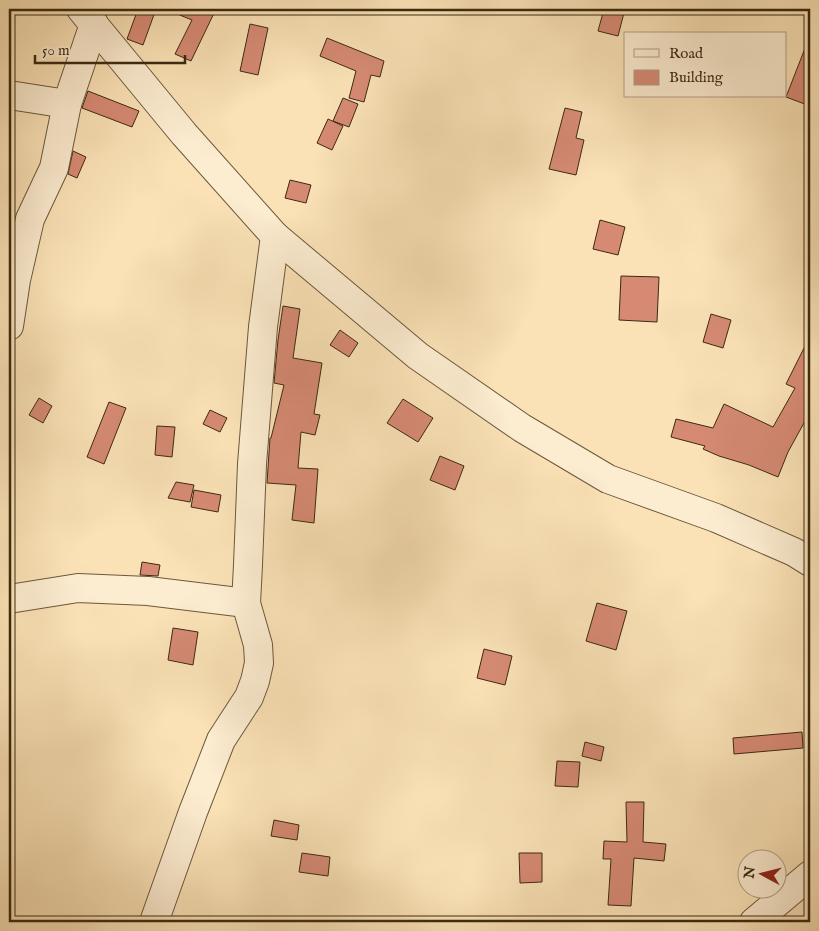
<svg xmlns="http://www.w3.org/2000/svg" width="819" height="931" viewBox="0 0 819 931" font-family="'IM FELL English',serif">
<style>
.building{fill:#d68a74;stroke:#3c2a12}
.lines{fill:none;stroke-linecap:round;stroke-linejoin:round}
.minor-casing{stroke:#6c583b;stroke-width:30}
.minor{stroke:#fcecd0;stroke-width:28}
</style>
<rect width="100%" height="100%" fill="#fae2b6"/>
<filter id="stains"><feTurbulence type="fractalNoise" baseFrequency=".004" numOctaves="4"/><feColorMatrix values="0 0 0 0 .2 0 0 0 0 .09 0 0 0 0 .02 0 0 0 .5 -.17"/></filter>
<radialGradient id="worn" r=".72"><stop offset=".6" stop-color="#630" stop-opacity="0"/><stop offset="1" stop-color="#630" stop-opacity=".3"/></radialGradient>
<g class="building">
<path d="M138 9H156L143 45 127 39Z"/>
<path d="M165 9H216L191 61 175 54 192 20Z"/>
<path d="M604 9H625L618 36 598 31Z"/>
<path d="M250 24 268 28 258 75 240 71Z"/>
<path d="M327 38 384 61 380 77 371 75 364 102 349 98 356 71 320 56Z"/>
<path d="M809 38H810V106L786 97Z"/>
<path d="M88 91 139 111 132 127 82 108Z"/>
<path d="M343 98 358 104 349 127 333 121Z"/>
<path d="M565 108 582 112 576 138 584 140 576 175 549 169Z"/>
<path d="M328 119 343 126 332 150 317 143Z"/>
<path d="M73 151 86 157 77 178 68 174Z"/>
<path d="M290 180 311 185 306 203 285 198Z"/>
<path d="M600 220 625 227 618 255 593 249Z"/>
<path d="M621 276 659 277 657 322 619 320Z"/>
<path d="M283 306 300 309 293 358 322 363 314 414 320 415 315 435 301 432 298 468 318 469 314 523 292 520 296 485 267 483 270 438H271L284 385 274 383 278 340Z"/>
<path d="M711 314 731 320 723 348 703 342Z"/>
<path d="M340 330 358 343 349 357 330 345Z"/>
<path d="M810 336V412L788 452 778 477 749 465 719 456 703 449 705 446 671 437 676 419 713 428 724 404 773 427 795 388 786 384Z"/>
<path d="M39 398 52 406 43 423 29 415Z"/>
<path d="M403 399 433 418 418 442 387 423Z"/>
<path d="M109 402 126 408 104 464 87 457Z"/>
<path d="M210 410 227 418 220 432 203 424Z"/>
<path d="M157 426 175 427 172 457 155 455Z"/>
<path d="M440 456 464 466 455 490 430 480Z"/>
<path d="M176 482 194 485 190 502 168 498Z"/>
<path d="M194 490 221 495 218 512 191 507Z"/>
<path d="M142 562 160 565 158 576 140 575Z"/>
<path d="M597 603 627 611 616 650 586 641Z"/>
<path d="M173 628 198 632 193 665 168 660Z"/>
<path d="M484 649 512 656 505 685 477 678Z"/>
<path d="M802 732 803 748 734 754 733 738Z"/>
<path d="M585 742 604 747 601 761 582 756Z"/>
<path d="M557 761 580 762 578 787 555 786Z"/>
<path d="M626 802H644L643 842 666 844 664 861 634 858 631 906 608 905 611 859H603L604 841 627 842Z"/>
<path d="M274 820 299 825 297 840 271 836Z"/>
<path d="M302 853 330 857 328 876 299 872Z"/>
<path d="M519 853H542V882L520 883Z"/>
</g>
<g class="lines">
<defs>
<g id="minor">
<path d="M81 9 184 134 275 236 418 356 522 428 608 479 716 518 794 552 810 562"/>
<path d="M9 95 67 104"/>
<path d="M9 326 16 280 30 219 54 168 67 104 94 24"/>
<path d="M9 599 78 588 148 591 246 603"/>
<path d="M154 922 193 812 221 740 249 697 255 681 259 663 258 645 246 603 248 565 252 464 263 327 275 236"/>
<path d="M754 922 810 875"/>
</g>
</defs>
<use href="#minor" class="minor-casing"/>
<use href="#minor" class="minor"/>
</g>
<rect width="819" height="931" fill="none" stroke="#fae2b6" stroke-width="30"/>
<rect x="10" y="10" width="799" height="911" fill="none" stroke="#3c2a12" stroke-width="2.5"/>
<rect x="15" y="15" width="789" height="901" fill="none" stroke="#3c2a12"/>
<rect x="624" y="32" width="162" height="65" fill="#fcecd0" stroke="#af9e84"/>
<rect x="634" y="49" width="25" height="8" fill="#fcecd0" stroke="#af9e84"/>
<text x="669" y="58" font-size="15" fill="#3c2a12">Road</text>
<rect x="634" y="70" width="25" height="15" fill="#d68a74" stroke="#af9e84"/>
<text x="669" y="82" font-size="15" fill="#3c2a12">Building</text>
<g transform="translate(762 874) rotate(277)"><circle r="24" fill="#fcecd0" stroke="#af9e84"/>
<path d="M0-4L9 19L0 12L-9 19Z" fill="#8f2418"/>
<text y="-8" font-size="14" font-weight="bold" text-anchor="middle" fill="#3c2a12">N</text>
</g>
<path d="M35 55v8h150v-8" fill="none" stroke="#3c2a12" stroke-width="2.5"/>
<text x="42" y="55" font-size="15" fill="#3c2a12" stroke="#fcecd0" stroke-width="4" paint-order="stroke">50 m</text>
<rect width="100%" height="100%" filter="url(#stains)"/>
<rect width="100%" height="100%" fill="url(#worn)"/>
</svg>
